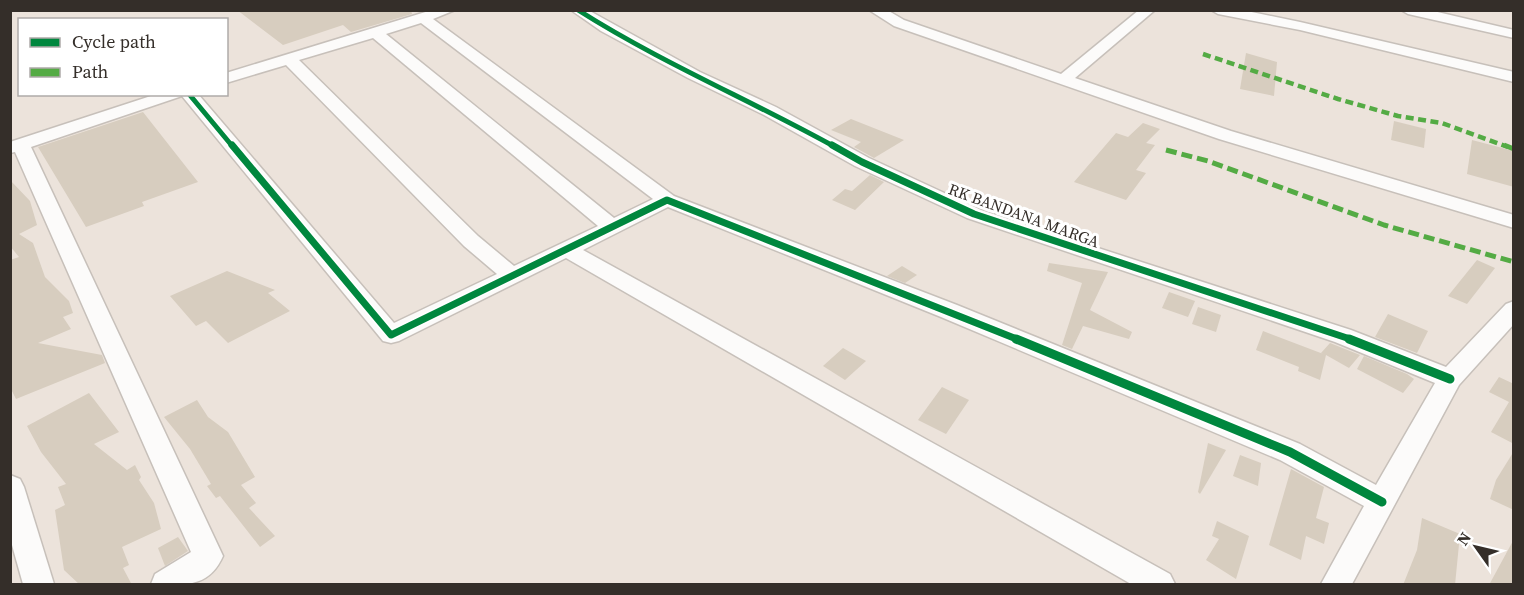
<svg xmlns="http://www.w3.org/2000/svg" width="1524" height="595" viewBox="0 0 1524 595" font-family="'Source Serif 4',serif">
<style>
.building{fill:#d7cdbf}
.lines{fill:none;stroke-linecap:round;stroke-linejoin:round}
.minor-casing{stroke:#c7c0ba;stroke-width:3}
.minor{fill:#fcfbfa;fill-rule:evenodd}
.quiet-far1{stroke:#54ab44;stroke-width:4.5;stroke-dasharray:8 4.5;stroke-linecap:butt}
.quiet{stroke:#54ab44;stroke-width:5;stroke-dasharray:11 5;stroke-linecap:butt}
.cycleway-far2-casing{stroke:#fff;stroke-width:8}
.cycleway-far1-casing{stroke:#fff;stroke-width:10}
.cycleway-casing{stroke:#fff;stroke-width:13}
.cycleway-far2{stroke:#00873e;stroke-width:5}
.cycleway-far1{stroke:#00873e;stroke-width:7}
.cycleway{stroke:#00873e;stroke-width:9}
.labels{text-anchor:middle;stroke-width:6;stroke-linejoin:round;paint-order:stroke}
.street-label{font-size:16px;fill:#342e29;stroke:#fff}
</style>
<rect width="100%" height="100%" fill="#ece3db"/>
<g class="building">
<path d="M237 10H411L412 14 351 32 343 25 283 45Z"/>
<path d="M1246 53 1277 62 1274 96 1240 89Z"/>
<path d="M143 112 198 182 142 202 144 206 86 227 38 147Z"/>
<path d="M851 119 904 140 874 158 854 147 861 142 831 130Z"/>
<path d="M1394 121 1426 129 1424 148 1391 140Z"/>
<path d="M1143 123 1160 129 1146 143 1155 145 1136 170 1146 173 1126 200 1074 182 1116 133 1128 137Z"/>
<path d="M1472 140 1514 151V187L1467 174Z"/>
<path d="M870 175 884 182 855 210 832 200 845 189 852 191Z"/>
<path d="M10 180 30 201 37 225 19 234 33 243 45 277 69 301 73 313 63 317 71 329 38 343 102 355 105 363 16 399 10 387V260L19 257 10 246Z"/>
<path d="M1477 260 1495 268 1467 304 1448 296Z"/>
<path d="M1049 263 1108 272 1090 310 1132 332 1129 339 1083 326 1072 349 1062 345 1082 283 1047 271Z"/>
<path d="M902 266 917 275 905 283 887 276Z"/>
<path d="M227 271 275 290 268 293 290 311 228 343 206 321 196 326 170 296Z"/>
<path d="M1169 292 1195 301 1188 317 1162 308Z"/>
<path d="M1198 307 1221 315 1216 332 1192 324Z"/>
<path d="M1388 314 1428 331 1417 353 1375 337Z"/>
<path d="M1263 331 1326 355 1321 353 1330 343 1360 355 1349 368 1326 355 1320 380 1298 371 1299 367 1256 350Z"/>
<path d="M843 348 866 361 845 380 823 366Z"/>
<path d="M1364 356 1407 374 1414 379 1403 393 1357 369Z"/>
<path d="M1499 377 1514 384V444L1491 432 1509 402 1489 392Z"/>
<path d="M942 387 969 400 946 434 918 420Z"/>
<path d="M89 393 119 432 94 444 127 470 135 465 141 477 139 480 154 503 161 529 122 547 129 565 123 568 132 585H80L64 570 55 510 65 505 58 487 66 484 41 452 27 426Z"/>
<path d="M197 400 208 417 228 432 255 477 241 485 256 503 249 508 275 536 260 547 220 496 216 498 207 486 211 484 190 449 164 417Z"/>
<path d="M1208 443 1226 450 1200 494 1198 492Z"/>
<path d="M1514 451V510L1490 499 1496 480Z"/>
<path d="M1240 455 1261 463 1258 486 1233 476Z"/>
<path d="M1291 469 1324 487 1316 518 1329 523 1324 544 1306 536 1301 560 1269 545Z"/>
<path d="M1422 518 1460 534 1455 585H1403L1417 550Z"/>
<path d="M1217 521 1249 536 1236 579 1206 560 1219 539 1212 536Z"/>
<path d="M178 537 188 551 165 566 158 548Z"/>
<path d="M1514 539V585H1489Z"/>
</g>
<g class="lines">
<defs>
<g id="minor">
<path d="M432 10H455L433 19 674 196 957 305 1300 444 1376 485 1435 383 1335 342 967 218 855 166 764 115 688 78 601 31 571 10H588L700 72 776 107 869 158 981 210 1351 330 1446 367 1506 304 1514 301V324L1459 385 1352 584H1321L1364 506 1280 460 941 317 668 207 583 250 1170 574 1175 584H1131L566 258 399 341 391 343 383 341 182 96 31 147 223 556C208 590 182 584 151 584L155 574 191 552 15 152 10 153V142L157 94H198L394 323 497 274 464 246 286 65 226 83V73ZM421 23 653 199 614 218 386 34ZM373 38 598 226 514 266 478 236 299 60Z"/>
<path d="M869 10H887L904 20 1061 74 1139 10H1155L1075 78 1231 131 1514 215V228L1219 139 894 26Z"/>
<path d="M1211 10H1242L1300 22 1514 72V82L1300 30 1218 14Z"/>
<path d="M1401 10H1429L1514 30V38L1408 14Z"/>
<path d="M10 475 20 479 24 487 54 584H23L10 538Z"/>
</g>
</defs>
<use href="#minor" class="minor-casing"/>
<use href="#minor" class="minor"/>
<path class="quiet-far1" d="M1203 54 1338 99 1398 116 1442 123 1508 147"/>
<g class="quiet">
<path d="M1504 145 1514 149"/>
<path d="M1166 150 1208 161 1384 225 1514 262"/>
</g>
<defs>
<g id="cycleway-far2">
<path d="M578 10C660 62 750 100 835 147"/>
<path d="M189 94 233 147"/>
</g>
<g id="cycleway-far1">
<path d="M232 145 391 335 667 200 1019 340"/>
<path d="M832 145 862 162 974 214 1353 340"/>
</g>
<g id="cycleway">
<path d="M1016 339 1290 452 1382 502"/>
<path d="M1349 339 1450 379"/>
</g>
</defs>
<use href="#cycleway-far2" class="cycleway-far2-casing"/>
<use href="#cycleway-far1" class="cycleway-far1-casing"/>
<use href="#cycleway" class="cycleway-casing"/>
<use href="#cycleway-far2" class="cycleway-far2"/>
<use href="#cycleway-far1" class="cycleway-far1"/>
<use href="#cycleway" class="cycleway"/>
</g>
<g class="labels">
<g class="street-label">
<text transform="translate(1024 215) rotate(20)" y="6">RK BANDANA MARGA</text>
</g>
</g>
<rect width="1524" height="595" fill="none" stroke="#342e29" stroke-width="24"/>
<rect x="18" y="18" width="210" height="78" fill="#ffffff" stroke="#aeaba9" stroke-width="1.5"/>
<rect x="30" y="38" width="30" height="9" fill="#00873e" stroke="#aeaba9" stroke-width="1.5"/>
<text x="72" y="48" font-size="18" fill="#342e29">Cycle path</text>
<rect x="30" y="68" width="30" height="9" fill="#54ab44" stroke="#aeaba9" stroke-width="1.5"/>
<text x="72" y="78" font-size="18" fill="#342e29">Path</text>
<g transform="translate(1476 547) rotate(304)" stroke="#ffffff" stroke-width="4.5" paint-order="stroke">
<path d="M0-4.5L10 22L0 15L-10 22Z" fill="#342e29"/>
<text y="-9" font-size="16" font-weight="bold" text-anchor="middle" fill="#342e29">N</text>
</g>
</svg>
